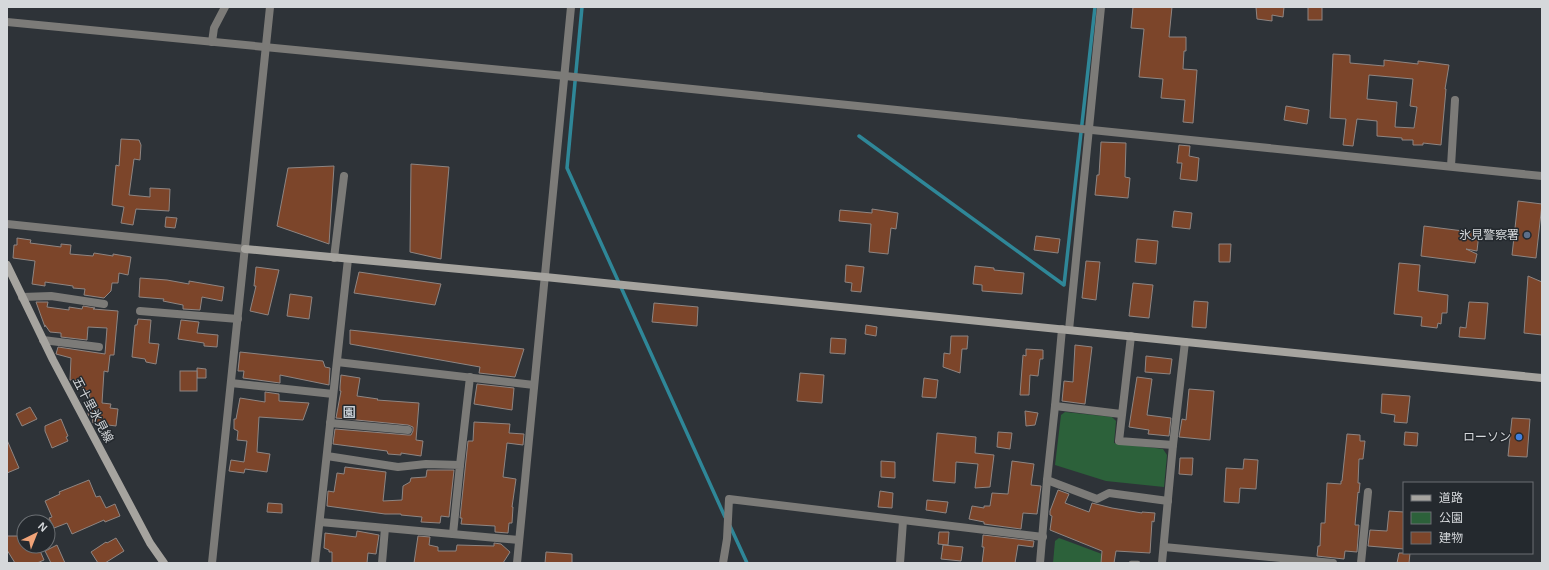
<svg xmlns="http://www.w3.org/2000/svg" width="1549" height="570" viewBox="0 0 1549 570" font-family="Arial,'Noto Sans JP',sans-serif">
<style>
.green{fill:#2c613a}
.lines{fill:none;stroke-linecap:round;stroke-linejoin:round}
.stream{stroke:#2f8798;stroke-width:3.5}
.building{fill:#7c452a;stroke:#8e8582;fill-rule:evenodd}
.lane{stroke:#7c7b78;stroke-width:4.5}
.street{stroke:#7c7b78;stroke-width:8}
.secondary{stroke:#a6a49f;stroke-width:8}
.service-dot{fill:#5c6f8a;stroke:#24292e;stroke-width:1.5}
.shop-dot{fill:#3f7fe0;stroke:#24292e;stroke-width:1.5}
.labels{text-anchor:middle;stroke-width:3;stroke-linejoin:round;paint-order:stroke}
.poi-label{font-size:12px;fill:#d5d8db;stroke:#24292e;text-anchor:end}
.street-label{font-size:12px;fill:#d5d8db;stroke:#24292e}
.neighbourhood-label{font-size:13px;font-weight:bold;fill:#c7cdd4;stroke:#24292e}
</style>
<rect width="100%" height="100%" fill="#2e3338"/>
<g class="green">
<path d="M1065 412 1112 417 1116 421 1114 443 1163 449 1167 455 1164 487 1106 481 1055 465 1061 415Z"/>
<path d="M1059 538 1102 554 1101 563H1053L1055 541Z"/>
</g>
<g class="lines">
<g class="stream">
<path d="M582 7 567 168 725 517"/>
<path d="M859 136 1064 285 1095 7"/>
<path d="M730 526 747 563"/>
</g>
</g>
<g class="building">
<path d="M1133 7H1172L1169 37H1186V51H1184L1183 69 1197 70 1193 123 1183 122 1185 100 1161 98 1163 79 1139 77 1144 29 1131 28Z"/>
<path d="M1256 7H1284L1283 17 1272 15V21L1257 19Z"/>
<rect x="1308" y="7" width="14" height="13"/>
<path d="M1333 54 1350 55V63L1384 66V60L1418 64V61L1449 65 1445 89H1446L1441 145 1423 143V145H1413V140H1402V138L1377 136V121L1357 119 1353 146 1343 145 1346 119 1330 118ZM1369 75 1413 79 1410 106 1417 107 1414 128 1395 127 1397 102 1367 99Z"/>
<path d="M1286 106 1309 110 1307 124 1284 120Z"/>
<path d="M121 139 139 140 141 145 140 160 134 159 129 195 150 197V188L170 189 169 211 136 209 133 225 121 223 124 207 112 205 116 165 119 166Z"/>
<path d="M1101 142 1126 143 1125 177 1130 178 1128 198 1095 195 1097 175H1099Z"/>
<path d="M1179 145 1190 146 1189 156 1199 158 1197 181 1180 179 1182 163H1177Z"/>
<path d="M411 164 449 167 441 259 410 252Z"/>
<path d="M334 166 329 244 277 226 288 168Z"/>
<path d="M1518 201 1542 204 1536 258 1512 255Z"/>
<path d="M872 209 898 213 896 229 891 228 888 254 869 252 871 224 839 221 840 210 872 213Z"/>
<path d="M1174 211 1192 213 1190 229 1172 227Z"/>
<path d="M166 217 177 218 175 228 165 227Z"/>
<path d="M1424 226 1479 233 1477 251 1466 249 1477 254 1475 263 1421 256Z"/>
<path d="M1036 236 1060 239 1058 253 1034 250Z"/>
<path d="M17 238 31 240 30 243 61 247V244L71 245 70 254 93 256 94 253 113 256V254L131 257 128 275 119 273 118 283H112L111 291 104 298 84 295 85 289 73 288V286L45 282V286L32 284 35 261 13 258 14 245H17Z"/>
<path d="M1137 239 1158 241 1156 264 1135 262Z"/>
<path d="M1219 244H1231L1230 262H1219Z"/>
<path d="M1086 261 1100 262 1096 300 1082 298Z"/>
<path d="M1399 263 1420 265 1418 291 1448 295 1447 313H1442L1441 324 1438 323 1437 328 1421 326 1422 317 1394 314Z"/>
<path d="M846 265 864 267 861 292 851 291 852 283 845 282Z"/>
<path d="M975 266 994 268V270L1024 273 1022 294 982 291V285L973 284Z"/>
<path d="M256 267 279 270 268 315 250 311 256 286H254Z"/>
<path d="M359 272 441 284 435 305 354 293Z"/>
<path d="M1528 276 1542 282V335L1524 333Z"/>
<path d="M140 278 167 280 189 284V281L224 287 222 301 202 297 200 310 183 309V305L163 301 164 299 139 297Z"/>
<path d="M1133 283 1153 285 1149 318 1129 316Z"/>
<path d="M290 294 312 297 309 319 287 316Z"/>
<path d="M1194 301 1208 302 1206 328 1192 327Z"/>
<path d="M36 302H48L47 307 69 310V307L82 309 83 306 95 308 93 309 118 311 114 355H110L108 372 104 371 102 403 111 404 110 408 118 409 116 426 93 423 92 416H89L88 414 90 391 82 390 83 381 70 380 71 358 56 354 58 347 105 354 107 328 88 327 87 340 61 337V333L50 332 45 325V327Z"/>
<path d="M1469 302 1488 303 1485 339 1459 337 1460 327 1466 328Z"/>
<path d="M654 303 698 307 697 326 652 322Z"/>
<path d="M138 319 151 320 149 343 159 344 156 364 146 362 145 359 132 357 135 325H137Z"/>
<path d="M181 320 199 322 197 333 218 335 217 347 204 346V343L178 339Z"/>
<path d="M866 325 877 327 876 336 865 334Z"/>
<path d="M350 330 524 349 515 377 479 373 480 367 350 344Z"/>
<path d="M951 336H968L967 349H962L960 373 943 367 944 353 950 354Z"/>
<path d="M831 338 846 339 845 354 830 353Z"/>
<path d="M1075 345 1092 347 1085 404 1062 401 1064 381 1073 382Z"/>
<path d="M1026 349 1043 350V359H1040L1038 376 1030 375 1029 395H1020L1023 355 1026 356Z"/>
<path d="M240 352 323 361 325 367 330 368 329 385 280 375V383L243 378 244 371H238Z"/>
<path d="M1146 356 1172 359 1170 374 1145 372Z"/>
<path d="M197 368 206 369V378H197Z"/>
<rect x="180" y="371" width="17" height="20"/>
<path d="M800 373 824 375 822 403 797 401Z"/>
<path d="M341 375 360 378 357 396 378 399 377 400 419 403 416 440 423 441 421 456 401 453V455L388 454 387 451 333 444 335 429 408 435H411L413 431V427L408 425 336 418 341 391H340V387Z"/>
<path d="M1137 377 1152 379 1147 415 1171 418 1169 436 1148 434 1149 430 1129 427Z"/>
<path d="M924 378 938 380 936 398 922 397Z"/>
<path d="M477 384 514 388 512 410 474 404Z"/>
<path d="M1189 389 1214 391 1210 440 1179 437 1182 419 1186 420Z"/>
<path d="M265 392 279 394V401L309 403 303 420 259 417 257 452 270 454 267 472 245 469 244 473 229 471 231 460 244 462 247 441 237 440 238 431 234 429V419H236L240 398 265 402Z"/>
<path d="M1382 394 1410 396 1407 423 1394 422 1395 415 1381 413Z"/>
<path d="M30 407 37 419 22 426 16 414Z"/>
<path d="M1025 411 1038 413 1035 425 1026 426Z"/>
<path d="M1512 418 1530 419 1527 457 1508 456Z"/>
<path d="M61 419 68 436 66 437 68 441 52 448 45 431V426Z"/>
<path d="M474 422 510 424 509 433 524 434 523 445 507 443 503 477 516 479 512 507H513L512 523H509L508 533 495 532V526L461 524 462 518H460L468 441H473Z"/>
<path d="M998 432 1012 433 1010 449 997 447Z"/>
<path d="M1405 432 1418 433 1417 446 1404 445Z"/>
<path d="M937 433 976 437 975 453 994 455 990 487 975 488 978 464 956 462 955 483 933 481Z"/>
<path d="M1347 434 1360 435V441H1365L1363 459H1359L1358 483H1360L1359 493 1358 492 1355 525H1359L1357 552 1345 551 1344 559 1317 556 1318 546H1320L1321 523H1325L1327 483 1341 484V481H1342Z"/>
<path d="M7 440 19 468 7 473Z"/>
<path d="M1180 458H1193L1192 475 1179 474Z"/>
<path d="M1244 459 1258 460 1256 489 1240 488 1239 503 1224 502 1226 468 1243 469Z"/>
<path d="M881 461 895 462V478L881 477Z"/>
<path d="M1012 461 1034 464 1031 485 1041 486 1037 514 1023 513 1021 529 984 524V522L969 519 972 506 984 508V506H990L992 493 1008 494Z"/>
<path d="M345 467 386 472 383 501 402 500 403 486 410 482 411 478 426 477 427 470H454L449 517 441 516 440 523 421 522 422 517 401 515V514H385L327 506 328 491 334 492 337 473 344 474Z"/>
<path d="M89 480 96 497 100 496 106 508 115 504 120 516 105 522 104 520 72 534 67 523 54 528 49 518 52 517 45 501 60 494 59 492Z"/>
<path d="M1058 490 1069 494 1065 503 1089 512 1092 503 1112 508 1142 513V512L1155 513 1154 522 1152 521 1150 553 1116 551 1114 563H1101L1102 551 1050 530 1052 516 1050 515V511Z"/>
<path d="M880 491 893 493 892 508 878 507Z"/>
<path d="M927 500 948 502 946 513 926 510Z"/>
<path d="M268 503 282 504V513L267 512Z"/>
<path d="M1389 511 1404 512V549L1368 546 1370 530 1387 531Z"/>
<path d="M357 531 379 535 376 554 368 553 367 563H332V552H329V550L324 548 325 533 356 537Z"/>
<path d="M939 532H949L948 545 938 544Z"/>
<path d="M983 535 1034 541 1033 547 1018 545 1015 563H982L984 547H982Z"/>
<path d="M7 536H19L24 546H38L44 560 37 563H15L7 550Z"/>
<path d="M418 536 430 537 429 545 438 547V551H456L457 545 494 546V543L501 544 510 552 503 563H414Z"/>
<path d="M116 538 124 551 105 563H98L91 552 106 542 107 543Z"/>
<path d="M57 545 65 563H51L45 551Z"/>
<path d="M943 545 963 547 961 561 941 559Z"/>
<path d="M546 552 572 554V563H545Z"/>
<path d="M1399 553H1410L1409 563H1397Z"/>
</g>
<g class="lines">
<path class="lane" d="M1131 563H1138"/>
<g class="street">
<path d="M7 22 565 76 1542 176"/>
<path d="M212 42 214 28 225 7"/>
<path d="M1451 166 1455 100"/>
<path d="M7 224 245 249"/>
<path d="M334 258 344 176"/>
<path d="M22 297 51 296 104 304"/>
<path d="M140 311 238 319"/>
<path d="M1069 330 1101 7"/>
<path d="M1131 336 1119 441 1173 445 1162 563"/>
<path d="M43 340 99 347"/>
<path d="M337 362 534 385"/>
<path d="M231 383 333 394"/>
<path d="M1055 406 1121 414"/>
<path d="M330 423 408 430"/>
<path d="M1173 445 1185 342"/>
<path d="M327 456 398 467 426 464 460 465 453 534"/>
<path d="M460 465 470 377"/>
<path d="M1047 480 1097 499 1109 493 1168 501"/>
<path d="M320 522 519 540"/>
<path d="M1164 547 1333 563"/>
<path d="M212 563 270 7"/>
<path d="M315 563 348 259"/>
<path d="M382 563 385 528"/>
<path d="M517 563 571 7"/>
<path d="M723 563 727 539 729 499 1043 537"/>
<path d="M900 563 903 521"/>
<path d="M1040 563 1047 480 1055 406 1062 329"/>
<path d="M1361 563 1368 492"/>
</g>
<g class="secondary">
<path d="M245 249 545 277 1542 378"/>
<path d="M7 265 53 360 150 543 164 563"/>
</g>
</g>
<circle class="service-dot" cx="1527" cy="235" r="4"/>
<circle class="shop-dot" cx="1519" cy="437" r="4"/>
<g class="labels">
<g class="poi-label">
<text x="1519" y="239">氷見警察署</text>
<text x="1511" y="441">ローソン</text>
</g>
<g class="street-label">
<text transform="translate(93 410) rotate(62)" y="4">五十里氷見線</text>
</g>
<g class="neighbourhood-label">
<text x="349" y="417">園</text>
</g>
</g>
<rect width="1549" height="570" fill="none" stroke="#d5d8db" stroke-width="16"/>
<rect x="1403" y="482" width="130" height="72" fill="#24292e" stroke="#6b6f73"/>
<rect x="1411" y="495" width="20" height="6" fill="#a6a49f" stroke="#6b6f73"/>
<text x="1439" y="502" font-size="12" fill="#d5d8db">道路</text>
<rect x="1411" y="512" width="20" height="12" fill="#2c613a" stroke="#6b6f73"/>
<text x="1439" y="522" font-size="12" fill="#d5d8db">公園</text>
<rect x="1411" y="532" width="20" height="12" fill="#7c452a" stroke="#6b6f73"/>
<text x="1439" y="542" font-size="12" fill="#d5d8db">建物</text>
<g transform="translate(36 534) rotate(43)"><circle r="19" fill="#24292e" stroke="#6b6f73"/>
<path d="M0-3L7 15L0 10L-7 15Z" fill="#f0a378"/>
<text y="-6" font-size="11" font-weight="bold" text-anchor="middle" fill="#d5d8db">N</text>
</g>
</svg>
